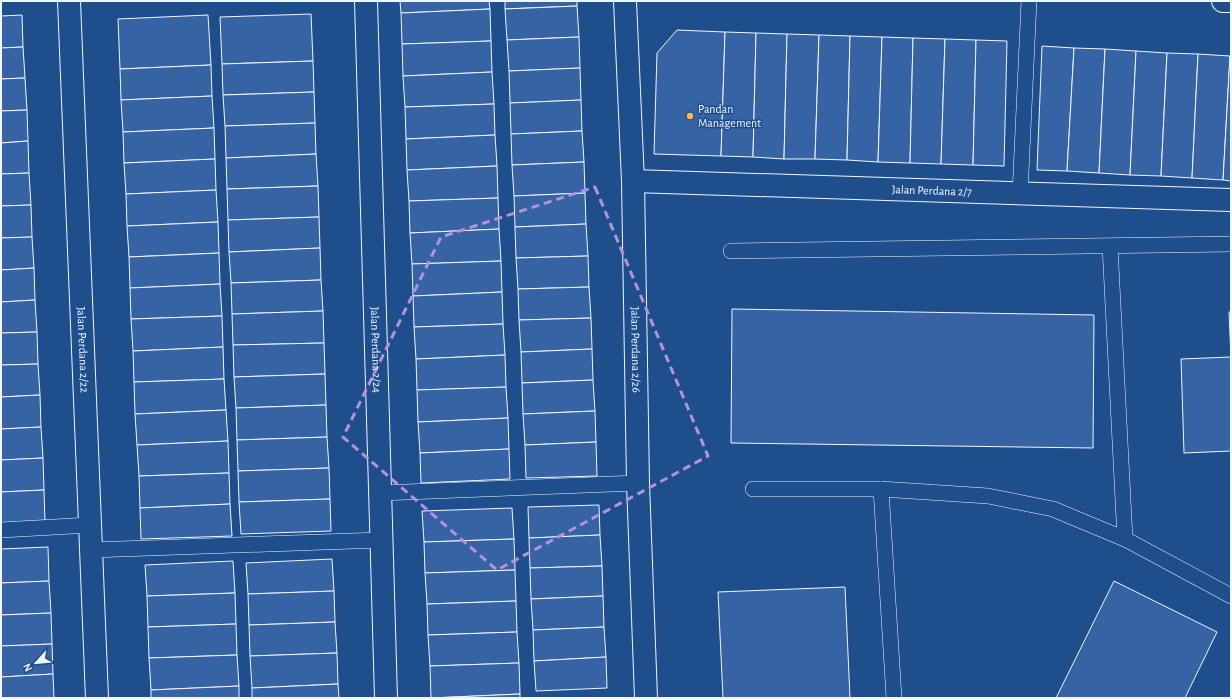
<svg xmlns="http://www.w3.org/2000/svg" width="1232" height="699" viewBox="0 0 1232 699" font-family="'Alegreya Sans',sans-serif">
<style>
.building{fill:#3563a3;stroke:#f2f6ff}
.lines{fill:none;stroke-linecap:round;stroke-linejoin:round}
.service-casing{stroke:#f2f6ff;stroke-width:16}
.minor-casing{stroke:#f2f6ff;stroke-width:24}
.service{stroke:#1f4e8c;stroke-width:15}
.minor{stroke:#1f4e8c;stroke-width:22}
.marked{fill:none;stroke:#b691df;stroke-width:3;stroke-dasharray:8 5;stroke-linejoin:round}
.poi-dot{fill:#ffb74d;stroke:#1f4e8c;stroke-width:1.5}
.labels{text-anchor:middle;stroke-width:3;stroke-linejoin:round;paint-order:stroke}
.poi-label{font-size:12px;fill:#f2f6ff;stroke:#1f4e8c;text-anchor:start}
.street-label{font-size:12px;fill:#f2f6ff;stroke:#1f4e8c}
</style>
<rect width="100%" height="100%" fill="#1f4e8c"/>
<g class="building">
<path d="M400 1H489L490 9 401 13Z"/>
<path d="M505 1H577V6L505 9Z"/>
<path d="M577 6 579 37 507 40 505 9Z"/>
<path d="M490 9 491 41 402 44 401 13Z"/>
<path d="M311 14 313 61 222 64 220 17Z"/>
<path d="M22 15 23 47 1 48V16Z"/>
<path d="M208 15 211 65 120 69 118 19Z"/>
<path d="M677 30 725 32 721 156 654 154 657 53Z"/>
<path d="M725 32 756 33 753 157 721 156Z"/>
<path d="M756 33 787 34 784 159 753 157Z"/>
<path d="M787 34 819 35 815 159H784Z"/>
<path d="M819 35 850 36 847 160 815 159Z"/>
<path d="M850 36 882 37 878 162 847 160Z"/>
<path d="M579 37 580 68 509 71 507 40Z"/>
<path d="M882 37 913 38 910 163 878 162Z"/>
<path d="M913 38 945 39 941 164 910 163Z"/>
<path d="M945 39 976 40 973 165 941 164Z"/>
<path d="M976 40 1007 41 1004 166 973 165Z"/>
<path d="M491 41 492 72 403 76 402 44Z"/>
<path d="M1042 46 1074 48 1067 171 1037 170Z"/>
<path d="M23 47 25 78 1 79V48Z"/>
<path d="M1074 48 1105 49 1099 173 1067 171Z"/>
<path d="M1105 49 1136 51 1130 175 1099 173Z"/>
<path d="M1136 51 1167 53 1161 176 1130 175Z"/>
<path d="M1167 53 1198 54 1192 178 1161 176Z"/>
<path d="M1198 54 1230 56 1223 180 1192 178Z"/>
<path d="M1230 56H1231V181L1223 180Z"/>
<path d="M313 61 314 92 223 95 222 64Z"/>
<path d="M211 65 212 96 121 100 120 69Z"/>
<path d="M580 68 581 100 510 103 509 71Z"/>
<path d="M492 72 494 104 405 107 403 76Z"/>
<path d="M25 78 27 110 1 111V79Z"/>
<path d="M314 92 315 123 225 126 223 95Z"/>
<path d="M212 96 214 128 123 132 121 100Z"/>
<path d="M581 100 582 131 511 134 510 103Z"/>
<path d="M494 104 495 135 406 139 405 107Z"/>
<path d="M27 110 28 141 1 143V111Z"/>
<path d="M315 123 316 154 226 158 225 126Z"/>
<path d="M214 128 215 159 124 163 123 132Z"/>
<path d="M582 131 584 162 512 165 511 134Z"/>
<path d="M495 135 497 166 407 170 406 139Z"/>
<path d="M28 141 29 173 1 174V143Z"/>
<path d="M316 154 318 186 227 189 226 158Z"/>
<path d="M215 159 216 190 126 194 124 163Z"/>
<path d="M584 162 585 193 514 196 512 165Z"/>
<path d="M497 166 498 198 409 201 407 170Z"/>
<path d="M29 173 31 205 1 206V174Z"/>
<path d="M318 186 319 217 228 220 227 189Z"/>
<path d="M216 190 218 222 127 226 126 194Z"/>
<path d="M585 193 586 224 515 227 514 196Z"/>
<path d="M498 198 499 229 410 233 409 201Z"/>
<path d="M31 205 32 237 1 238V206Z"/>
<path d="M319 217 320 248 229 252 228 220Z"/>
<path d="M218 222 219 253 129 257 127 226Z"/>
<path d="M586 224 588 256 516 258 515 227Z"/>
<path d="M499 229 501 261 412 264 410 233Z"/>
<path d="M32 237 34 268 1 270V238Z"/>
<path d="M320 248 321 280 231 283 229 252Z"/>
<path d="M219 253 220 284 130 288 129 257Z"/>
<path d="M588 256 589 287 518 289 516 258Z"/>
<path d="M501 261 502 292 413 296 412 264Z"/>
<path d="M34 268 35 300 1 302V270Z"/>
<path d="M321 280 323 311 232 314 231 283Z"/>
<path d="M220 284 222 316 131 319 130 288Z"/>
<path d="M589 287 591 318 519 320 518 289Z"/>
<path d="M502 292 503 324 414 327 413 296Z"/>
<path d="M35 300 37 332 1 333V302Z"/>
<path d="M732 309 1094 315 1093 448 731 443Z"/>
<path d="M323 311 324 343 233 345 232 314Z"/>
<path d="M1229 312H1231V357Z"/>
<path d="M222 316 223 347 133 351 131 319Z"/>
<path d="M591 318 592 349 521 352 519 320Z"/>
<path d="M503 324 505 355 416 359 414 327Z"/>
<path d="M37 332 38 364 1 365V333Z"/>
<path d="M324 343 325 374 234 377 233 345Z"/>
<path d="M223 347 224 379 134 382 133 351Z"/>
<path d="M592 349 593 380 522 383 521 352Z"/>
<path d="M505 355 506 387 417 390 416 359Z"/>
<path d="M1231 357V451L1184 453 1181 359Z"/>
<path d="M38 364 40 395 1 397V365Z"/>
<path d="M325 374 326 405 236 408 234 377Z"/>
<path d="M224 379 226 410 135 414 134 382Z"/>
<path d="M593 380 595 411 523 414 522 383Z"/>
<path d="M506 387 508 418 418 422 417 390Z"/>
<path d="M40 395 41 427 1 429V397Z"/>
<path d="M326 405 327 437 237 440 236 408Z"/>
<path d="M226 410 228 441 137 445 135 414Z"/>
<path d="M595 411 596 442 525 445 523 414Z"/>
<path d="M508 418 509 449 420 453 418 422Z"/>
<path d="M41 427 43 458 1 460V429Z"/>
<path d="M327 437 329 468 238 471 237 440Z"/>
<path d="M228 441 229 473 139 476 137 445Z"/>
<path d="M596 442 597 476 526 478 525 445Z"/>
<path d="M509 449 510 479 421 483 420 453Z"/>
<path d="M43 458 44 490 1 492V460Z"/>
<path d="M329 468 330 499 239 502 238 471Z"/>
<path d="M229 473 230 504 140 508 139 476Z"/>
<path d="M44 490 45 522 1 524V492Z"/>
<path d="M330 499 331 531 241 534 239 502Z"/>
<path d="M230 504 232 536 141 539 140 508Z"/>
<path d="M599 505 600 535 529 538 528 507Z"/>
<path d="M512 508 514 539 424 542 422 511Z"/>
<path d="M600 535 602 566 530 568 529 538Z"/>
<path d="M514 539 515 570 425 573 424 542Z"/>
<path d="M48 547 49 581 1 583V549Z"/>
<path d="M332 559 334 591 248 594 246 563Z"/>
<path d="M233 561 235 593 147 596 145 565Z"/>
<path d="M602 566 603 596 531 599 530 568Z"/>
<path d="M515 570 516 601 427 604 425 573Z"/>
<path d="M49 581 51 613 1 615V583Z"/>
<path d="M1114 581 1217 632 1185 698H1056Z"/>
<path d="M845 587 850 698H723L718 592Z"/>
<path d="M334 591 335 622 249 625 248 594Z"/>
<path d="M235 593 236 624 148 627 147 596Z"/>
<path d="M603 596 604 627 533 630 531 599Z"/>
<path d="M516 601 517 632 428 635 427 604Z"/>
<path d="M51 613 52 644 1 646V615Z"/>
<path d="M335 622 337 653 250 656 249 625Z"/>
<path d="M236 624 237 655 149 658 148 627Z"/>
<path d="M604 627 606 657 534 661 533 630Z"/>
<path d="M517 632 519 663 430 666 428 635Z"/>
<path d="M52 644 53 674 1 677V646Z"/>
<path d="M337 653 338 684 252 688 250 656Z"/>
<path d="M237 655 239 686 151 690 149 658Z"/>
<path d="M606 657 607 688 536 691 534 661Z"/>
<path d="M519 663 520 694 431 698 430 666Z"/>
<path d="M53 674 54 698H1V677Z"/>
<path d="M338 684 339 698H252V688Z"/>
<path d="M239 686V698H151V690Z"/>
<path d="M520 694V698H431Z"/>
</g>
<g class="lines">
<defs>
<g id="service">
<path d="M1020 194 1029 1"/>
<path d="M1110 246 1125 539"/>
<path d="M731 251 1231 244"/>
<path d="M753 489H881L988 496 1053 509 1125 539 1231 596"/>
<path d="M881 489 894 698"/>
<path d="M380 493 638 483"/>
<path d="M1 530 90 525"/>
<path d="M91 550 381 540"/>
</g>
<g id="minor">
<path id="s1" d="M69 1 97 698"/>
<path id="s2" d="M366 1 386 698"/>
<path id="s3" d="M625 1 633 181 638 483 646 698"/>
<path d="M1223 1H1231"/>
<path id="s4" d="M633 181 1231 200"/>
</g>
</defs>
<use href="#service" class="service-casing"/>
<use href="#minor" class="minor-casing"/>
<use href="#service" class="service"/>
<use href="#minor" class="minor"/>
</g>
<path class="marked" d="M595 187 708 456 497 570 343 437 441 237Z"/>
<circle class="poi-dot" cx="690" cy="116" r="4"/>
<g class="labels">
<g class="poi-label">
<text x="698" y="113">Pandan<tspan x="698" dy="14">Management</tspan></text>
</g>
<g class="street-label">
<text dy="4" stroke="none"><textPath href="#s4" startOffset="299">Jalan Perdana 2/7</textPath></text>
<text dy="4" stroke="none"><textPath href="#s2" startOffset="349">Jalan Perdana 2/24</textPath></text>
<text dy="4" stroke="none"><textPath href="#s3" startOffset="349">Jalan Perdana 2/26</textPath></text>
<text dy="4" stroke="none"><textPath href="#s1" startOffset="349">Jalan Perdana 2/22</textPath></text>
</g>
</g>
<rect width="1232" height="699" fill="none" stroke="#f2f6ff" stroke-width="4"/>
<g transform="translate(36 663) rotate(243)" stroke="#1f4e8c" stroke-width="3" paint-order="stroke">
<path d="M0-3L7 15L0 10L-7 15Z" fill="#f2f6ff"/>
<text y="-6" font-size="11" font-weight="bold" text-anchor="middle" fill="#f2f6ff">N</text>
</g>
</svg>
